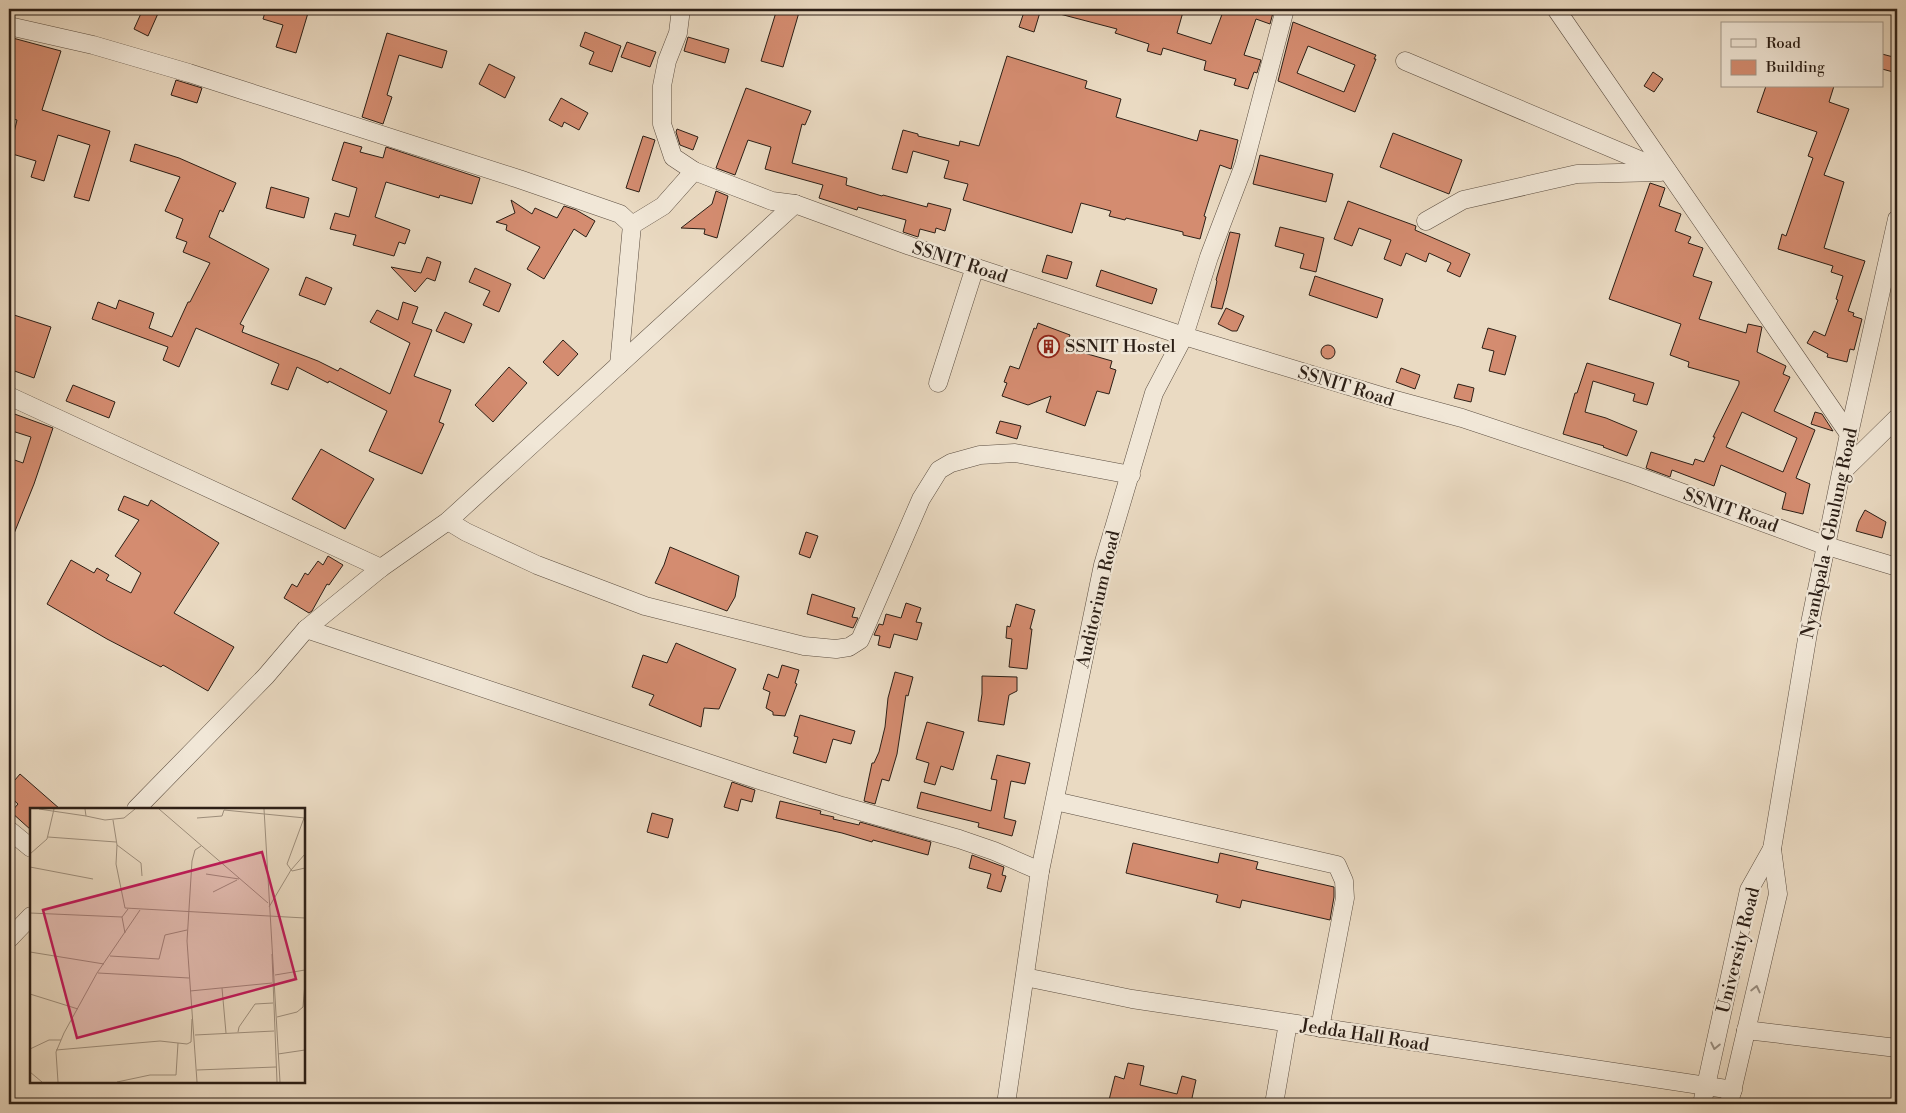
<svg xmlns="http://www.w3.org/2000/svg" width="1906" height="1113" viewBox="0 0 1906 1113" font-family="'Libre Bodoni',serif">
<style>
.building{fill:#d48c70;stroke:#2c1f16;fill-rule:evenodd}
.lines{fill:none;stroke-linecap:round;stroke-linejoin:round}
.minor-casing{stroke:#5c4e41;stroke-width:19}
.minor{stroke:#f1e7d7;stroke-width:18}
.oneway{stroke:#988d80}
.labels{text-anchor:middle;stroke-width:4.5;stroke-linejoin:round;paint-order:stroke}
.street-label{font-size:18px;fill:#2c1f16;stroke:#f1e7d7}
.poi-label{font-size:18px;fill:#2c1f16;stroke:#f1e7d7;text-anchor:start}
.inset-road{fill:none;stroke:#9e8f7d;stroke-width:1}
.view{fill:#c2185b;fill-opacity:0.15;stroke:#c2185b;stroke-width:2.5}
.inset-edge{fill:none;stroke:#2c1f16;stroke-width:2.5}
</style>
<rect width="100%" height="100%" fill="#eadac2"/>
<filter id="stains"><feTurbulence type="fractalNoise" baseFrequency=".004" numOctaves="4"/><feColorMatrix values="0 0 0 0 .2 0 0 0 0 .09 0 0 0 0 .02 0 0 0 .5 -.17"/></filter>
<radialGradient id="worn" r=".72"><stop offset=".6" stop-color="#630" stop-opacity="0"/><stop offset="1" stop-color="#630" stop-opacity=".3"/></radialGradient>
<g class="building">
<path d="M143 9H160L148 36 134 29Z"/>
<path d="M266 9H293L308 13 296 53 276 47 283 25 263 19Z"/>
<path d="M777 9H800L783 67 761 61Z"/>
<path d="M1025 9H1041L1034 32 1019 27Z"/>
<path d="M1057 9H1171L1183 12 1177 33 1211 44 1224 9H1274L1270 24 1256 19 1244 55 1261 60 1257 73 1254 72 1248 89 1234 85 1236 79 1204 70 1206 61 1163 48 1161 55 1147 51 1149 44 1115 33 1117 29 1056 13Z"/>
<path d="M1293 22 1376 55 1374 59H1376L1355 112 1278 81ZM1308 46 1355 65 1344 92 1297 73Z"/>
<path d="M585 32 621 46 612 72 589 64 594 52 580 46Z"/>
<path d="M387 33 447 51 442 68 399 55 387 95 392 97 383 124 362 117Z"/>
<path d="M9 37 61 51 42 110 110 131 89 201 74 197 90 145 58 135 44 181 31 177 36 161 9 153 17 120 9 118Z"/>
<path d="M688 37 729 49 725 63 684 51Z"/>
<path d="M627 42 656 52 650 67 621 57Z"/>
<path d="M1882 54 1897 58V73L1882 69Z"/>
<path d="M1007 56 1087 81 1085 88 1121 99 1116 117 1197 141 1200 130 1238 140 1231 169 1220 165 1204 216 1206 217 1200 239 1183 235V232L1126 218 1125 220 1109 216 1111 211 1081 203 1072 233 963 200 968 184 944 178 949 161 913 151 907 173 892 169 903 130 918 134V136L959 146 960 141 979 146Z"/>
<path d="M489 64 515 77 505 98 479 84Z"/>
<path d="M1653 72 1663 79 1654 92 1644 86Z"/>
<path d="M176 80 202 88 197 103 171 95Z"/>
<path d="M1766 86H1834L1829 102 1849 109 1824 175 1844 182 1824 248 1865 261 1848 311 1854 313 1853 316 1862 319 1854 350 1850 349 1847 362 1827 357 1828 354 1807 343 1814 331 1825 336 1838 300 1836 299 1843 276 1831 272 1833 266 1778 249 1782 234 1786 236 1813 158 1808 156 1817 132 1757 112Z"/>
<path d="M746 88 811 111 805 125 802 124 792 163 847 178 846 185 882 196 883 195 927 207 928 203 951 209 945 231 936 228 935 233 920 229 918 237 903 232 906 220 858 207 857 210 819 198 823 185 765 169 771 147 748 140 735 175 716 168Z"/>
<path d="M561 98 588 113 579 130 564 122 562 127 549 120Z"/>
<path d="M677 129 698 137 693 150 680 145 676 132Z"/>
<path d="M1393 133 1462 160 1449 194 1380 167Z"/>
<path d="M643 136 655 140 639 192 626 188Z"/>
<path d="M344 142 362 147 360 152 383 158 386 147 480 178 472 204 440 195 439 198 386 182 375 217 410 230 405 244 399 242 394 256 353 245 356 235 330 229 335 213 349 217 357 188 332 180Z"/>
<path d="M135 144 179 158 236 183 223 212 220 210 209 237 269 269 240 324 244 326 242 332 318 361 338 371 340 368 390 394 410 343 370 322 377 310 398 320 403 302 418 307 412 323 432 330 414 376 451 390 439 422 444 424 422 474 369 451 387 411 329 381 328 383 297 367 288 390 271 384 279 364 196 328 179 367 163 360 168 347 92 319 98 302 116 309 119 300 154 313 149 328 172 337 188 302H190L210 263 183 252 187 242 176 238 183 219 165 211 180 177 130 161Z"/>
<path d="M1260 155 1333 174 1326 202 1253 184Z"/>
<path d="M1650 183 1665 188 1659 206 1681 214 1675 231 1691 237 1688 243 1703 248 1693 276 1712 282 1699 319 1746 333 1748 324 1762 327 1757 352 1786 366 1783 374 1790 377 1774 411 1815 430 1796 478 1810 484 1803 514 1782 509 1786 493 1721 465 1714 486 1672 470 1670 477 1646 468 1651 452 1693 465 1695 459 1704 462 1715 437H1713L1739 384V381L1688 367 1689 362 1670 355 1681 324 1609 299ZM1742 412 1797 438 1783 472 1726 447Z"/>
<path d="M271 187 309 198 304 218 266 208Z"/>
<path d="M716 191 728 196 717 238 704 234 705 229 681 228 712 204Z"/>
<path d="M511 200 532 214 535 208 557 218 564 206 576 210 595 221 586 237 574 229 544 279 527 269 540 247 506 230 507 225 496 222 515 213Z"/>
<path d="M1348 201 1416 226 1415 230 1470 254 1460 277 1447 271 1451 263 1429 253 1426 262 1406 253 1401 266 1384 259 1391 240 1359 228 1352 246 1334 239Z"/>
<path d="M1280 227 1324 238 1316 272 1300 268 1304 254 1275 246Z"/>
<path d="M1230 232 1240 234 1228 287 1222 309 1211 307 1217 281 1216 280Z"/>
<path d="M1047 255 1072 262 1067 279 1042 272Z"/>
<path d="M427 257 441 262 435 281 427 278 415 292 391 267 421 273Z"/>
<path d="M475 268 511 284 499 312 483 305 490 291 469 282Z"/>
<path d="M1101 270 1157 289 1152 304 1096 286Z"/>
<path d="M1315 276 1383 299 1377 318 1309 295Z"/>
<path d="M306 277 332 288 325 305 299 295Z"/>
<path d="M1226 308 1244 316 1237 331H1232L1218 324Z"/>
<path d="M445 312 472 324 464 343 436 331Z"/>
<path d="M14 315 51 327 34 378 9 369V332Z"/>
<path d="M1038 323 1070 335 1068 340 1073 342 1070 349 1112 361 1110 368 1116 370 1109 394 1097 391 1085 426 1046 412 1051 396 1028 405 1002 396 1007 383 1004 382 1010 366 1019 369 1034 328 1036 329Z"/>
<path d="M1488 328 1516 336 1505 375 1489 371 1494 351 1482 348Z"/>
<path d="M563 340 578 354 558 376 543 362Z"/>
<circle cx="1328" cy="352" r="7"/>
<path d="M1587 363 1654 383 1647 405 1633 401 1635 394 1593 381 1585 412 1606 418 1637 431 1627 456 1603 447 1604 446 1563 434 1575 393H1577Z"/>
<path d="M509 367 527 383 493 422 475 405Z"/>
<path d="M1401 368 1420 375 1415 389 1396 382Z"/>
<path d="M1458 384 1474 388 1471 402 1454 398Z"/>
<path d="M73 385 115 402 109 418 66 401Z"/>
<path d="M9 412 53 428 34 484 9 546V458L23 463 31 437 9 430Z"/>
<path d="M1815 412 1822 414 1833 431 1811 424Z"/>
<path d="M1000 421 1021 426 1017 439 996 433Z"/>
<path d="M321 449 374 479 345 529 292 499Z"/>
<path d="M124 496 148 506 151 500 219 543 174 613 234 647 208 691 163 665 161 667 107 639 47 604 71 560 94 573 97 568 109 575 106 580 131 593 141 573 115 556 139 520 118 510Z"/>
<path d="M1865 510 1886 522 1882 538 1856 531 1859 521Z"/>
<path d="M806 532 818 536 810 558 799 554Z"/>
<path d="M670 547 739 576 735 597 727 611 655 583 664 565Z"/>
<path d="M328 556 343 565 329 585 327 584 312 611 309 613 284 598 292 584 297 587 305 573 308 575 318 561 323 565Z"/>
<path d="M812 594 855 608 852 617 858 618 853 628 807 614Z"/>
<path d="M906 603 921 608 916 622 922 623 917 640 894 634 890 648 878 645 880 636 874 635 879 624 883 625 886 614 901 618Z"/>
<path d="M1016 604 1035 610 1030 629H1032L1027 669 1009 667 1012 639 1006 638 1007 626 1010 627Z"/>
<path d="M676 643 736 669 719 709 704 708 701 727 649 705 654 695 632 687 643 655 667 663Z"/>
<path d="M782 665 799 670 795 683 797 684 785 716 773 715V712L766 708 770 692 763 689 768 674 778 678Z"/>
<path d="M895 672 913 677 908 696 906 695 897 754 889 781 882 779 875 804 864 801 872 763H874L879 752 885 727 888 698Z"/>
<path d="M982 676 1017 677V691L1009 695 1004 725 978 721 982 694Z"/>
<path d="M800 715 855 731 851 744 833 739 826 763 793 753 798 737 794 736Z"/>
<path d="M927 722 964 732 953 770 941 766 935 785 924 782 929 763 916 759Z"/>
<path d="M997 755 1030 763 1025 784 1011 781 1004 818 1016 821 1012 836 978 827 979 823 917 808 921 792 991 811 997 780 991 779Z"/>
<path d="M20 774 60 809H31V830L11 812 18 804 9 796V787Z"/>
<path d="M732 782 755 790 752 802 741 799 738 811 724 807Z"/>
<path d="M780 801 821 811 820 814 834 817 833 819 859 825 860 822 931 842 928 855 873 840 872 842 842 833 776 818Z"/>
<path d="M652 813 673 819 668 838 647 832Z"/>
<path d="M1133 843 1218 863 1220 853 1258 862 1256 869 1334 887V897L1330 920 1242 900 1240 908 1216 902 1218 895 1126 873Z"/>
<path d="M972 855 1004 867 1002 875 1006 876 1001 892 987 888 991 874 969 868Z"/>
<path d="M1128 1063 1144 1066 1140 1085 1177 1094 1182 1076 1196 1080 1192 1098 1198 1100V1104H1108L1115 1076 1124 1079Z"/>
</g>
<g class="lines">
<defs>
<g id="minor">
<path d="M681 9 678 33 667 61 662 86V124L673 157 694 171 772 201 795 204 910 246 1184 336 1388 398 1462 418 1634 475 1827 546 1897 567"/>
<path d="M1556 9 1849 434"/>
<path d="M9 26 93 45 189 73 519 179 620 214 632 225"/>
<path d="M1405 61 1668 172"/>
<path d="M1426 221 1463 200 1577 174 1661 172"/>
<path d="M632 225 663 206 694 171"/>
<path d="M619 365 632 225"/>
<path d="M938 383 975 267"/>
<path d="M9 396 381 568"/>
<path d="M1842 472 1897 418"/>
<path d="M448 521 466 532 537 565 645 606 804 646 836 649 849 647 860 640 921 499 939 470 951 463 980 455 1015 453 1131 475"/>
<path d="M306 629 756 779 842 806 959 839 994 851 1040 871"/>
<path d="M1055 801 1337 865 1344 881 1345 898 1320 1028"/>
<path d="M136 809 266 676 306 629 381 568 448 521 795 204"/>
<path d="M9 830 31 848"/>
<path d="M9 939 31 916"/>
<path d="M1025 977 1132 999 1733 1090"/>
<path d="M1746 1030 1897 1048"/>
<path d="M1006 1104 1040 871 1103 565 1154 393 1184 336 1209 257 1244 165 1285 9"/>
<path d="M1274 1104 1288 1023"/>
<path d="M1702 1104 1749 890 1772 849"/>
<path d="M1729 1104 1778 894 1772 849 1808 633 1849 434 1897 219"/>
</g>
</defs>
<use href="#minor" class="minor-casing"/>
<use href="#minor" class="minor"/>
</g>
<defs><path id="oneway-chevron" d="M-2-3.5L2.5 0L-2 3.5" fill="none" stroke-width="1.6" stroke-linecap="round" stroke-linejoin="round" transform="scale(1.25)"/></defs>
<g class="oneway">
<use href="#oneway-chevron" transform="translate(1756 989) rotate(-77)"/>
<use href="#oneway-chevron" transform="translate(1715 1046) rotate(102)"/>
</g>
<defs>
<symbol id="building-ring" viewBox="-11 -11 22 22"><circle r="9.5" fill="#f1e7d7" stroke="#8f2418" stroke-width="1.5"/><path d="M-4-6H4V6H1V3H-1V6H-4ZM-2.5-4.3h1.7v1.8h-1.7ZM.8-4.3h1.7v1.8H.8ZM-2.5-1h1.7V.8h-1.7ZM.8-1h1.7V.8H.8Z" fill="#8f2418"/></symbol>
</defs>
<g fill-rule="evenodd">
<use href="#building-ring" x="1036" y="334" width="25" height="25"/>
</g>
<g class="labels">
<g class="street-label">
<text transform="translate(960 262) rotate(18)" y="6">SSNIT Road</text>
<text transform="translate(1346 386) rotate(17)" y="6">SSNIT Road</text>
<text transform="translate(1731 510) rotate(20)" y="6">SSNIT Road</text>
<text transform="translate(1829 533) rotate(-78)" y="6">Nyankpala - Gbulung Road</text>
<text transform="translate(1098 599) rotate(-77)" y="6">Auditorium Road</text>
<text transform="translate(1738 950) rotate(-76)" y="6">University Road</text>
<text transform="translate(1365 1035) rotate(9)" y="6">Jedda Hall Road</text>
</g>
<g class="poi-label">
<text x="1065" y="352">SSNIT Hostel</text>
</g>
</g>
<g transform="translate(30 808)">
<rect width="275" height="275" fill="#eadac2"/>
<path class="inset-road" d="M9 1 56 8M55 1 56 8 75 12 94 10 105 1M129 1 238 95M234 1 250 274M167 10 192 8 194 2 275 10M274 10 257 56 262 63 275 60M83 12 87 37 86 56 95 100 275 110M18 29 86 34M87 37 111 55 112 68M0 46 17 31 24 1M0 59 63 71M176 66 209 71M183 84 207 72M239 99 261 62 275 46M0 105 92 109M95 125 92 109 98 101M0 144 74 156M242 146 247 274M80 148 129 151 135 127 157 122M68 165 159 170M245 167 275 162M192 180 196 225M160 183 242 175M0 186 48 201M247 209 267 204 273 199 275 175M208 224 209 219 225 196 243 195M165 227 244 223M0 241 19 232H31M26 242 130 233 157 236 161 234 162 211M248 246 275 242M167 262 246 259M0 264 12 274M28 274 26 244 34 225 67 165 110 102M87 274 120 267H146L148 235M167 274 157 133 162 53 165 42 171 38"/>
<path class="view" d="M232 44 266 171 47 230 13 102Z"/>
<rect width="275" height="275" class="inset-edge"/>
</g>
<rect width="1906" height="1113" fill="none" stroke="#eadac2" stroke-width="30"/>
<rect x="10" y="10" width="1886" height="1093" fill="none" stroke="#2c1f16" stroke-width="2.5"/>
<rect x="15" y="15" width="1876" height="1083" fill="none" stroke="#2c1f16"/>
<rect x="1721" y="22" width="162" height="65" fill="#f1e7d7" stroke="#a2978a"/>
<rect x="1731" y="39" width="25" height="8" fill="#f1e7d7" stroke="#a2978a"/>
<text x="1766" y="48" font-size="15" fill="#2c1f16">Road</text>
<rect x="1731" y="60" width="25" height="15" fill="#d48c70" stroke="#a2978a"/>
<text x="1766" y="72" font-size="15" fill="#2c1f16">Building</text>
<rect width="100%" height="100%" filter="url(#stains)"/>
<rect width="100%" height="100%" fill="url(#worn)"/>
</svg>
